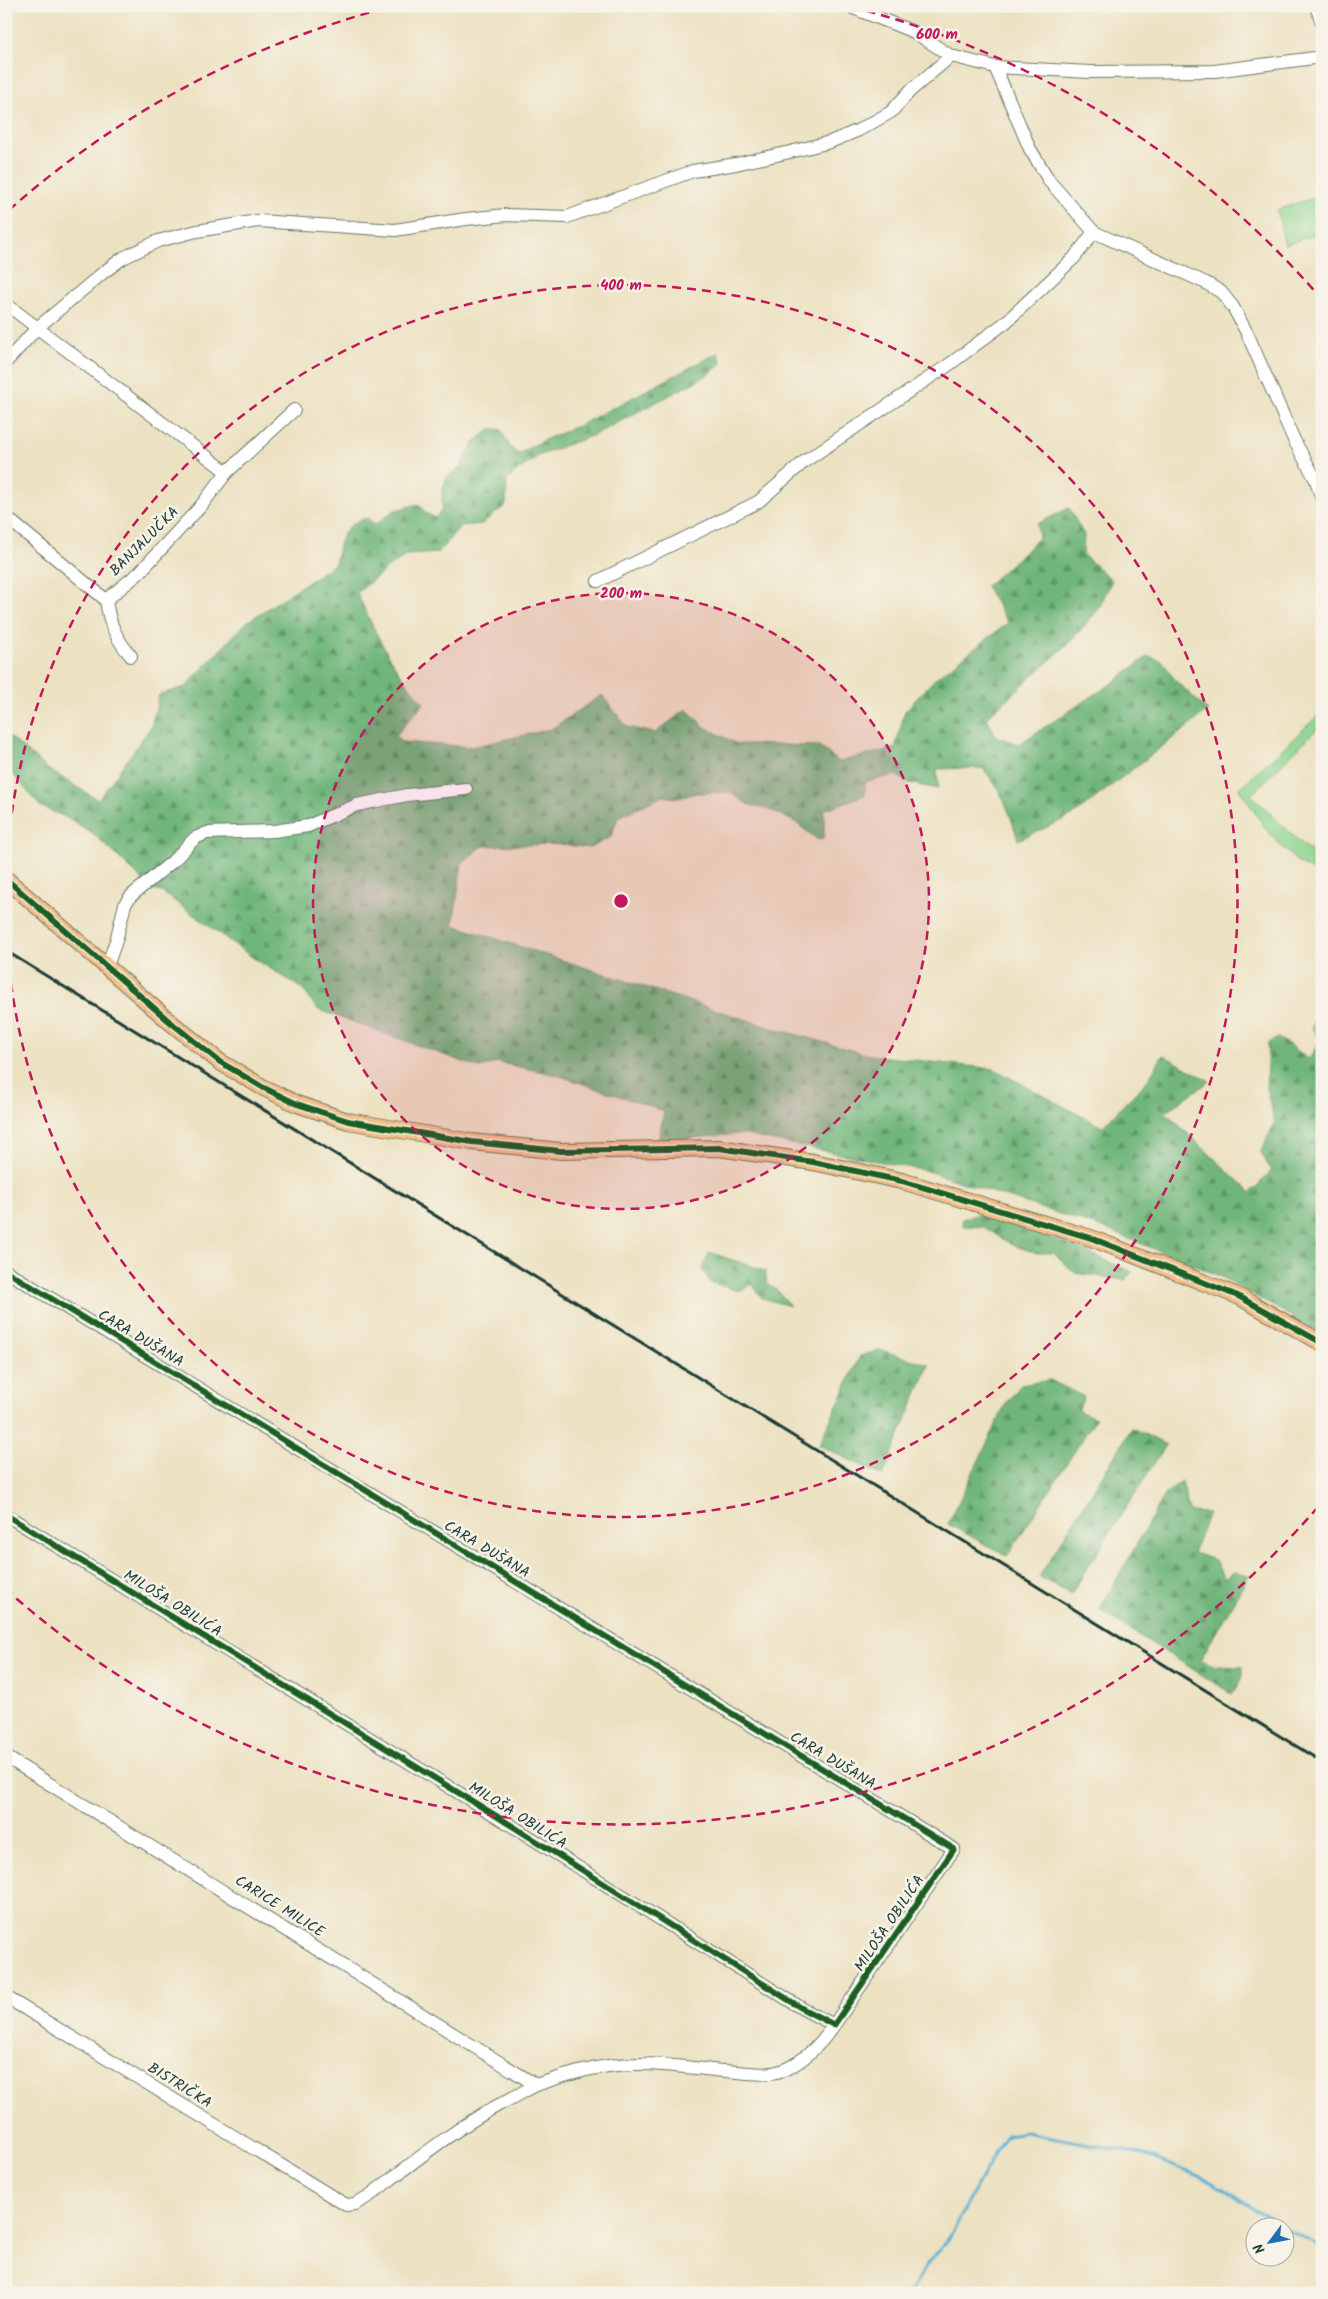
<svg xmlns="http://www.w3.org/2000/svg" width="1328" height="2299" viewBox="0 0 1328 2299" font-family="Kalam,sans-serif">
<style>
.green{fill:#8bd48f;stroke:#558862}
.forest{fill:url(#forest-firs);stroke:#487a57}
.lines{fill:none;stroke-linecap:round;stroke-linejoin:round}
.stream{stroke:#56b1d4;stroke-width:3}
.minor-casing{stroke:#677665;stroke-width:14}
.major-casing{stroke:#677665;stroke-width:18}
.minor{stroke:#fff;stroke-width:12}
.major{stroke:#f6be87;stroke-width:16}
.rail{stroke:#1f3d34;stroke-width:3}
.cycleway-casing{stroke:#f7f3e8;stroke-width:9}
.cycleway{stroke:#1b5e20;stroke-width:6}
.ring{fill:none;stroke:#c2185b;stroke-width:2.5;stroke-dasharray:9 6}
.labels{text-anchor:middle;stroke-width:5;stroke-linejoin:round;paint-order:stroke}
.street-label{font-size:15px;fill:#1f3d34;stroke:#f7f3e8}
.centre{fill:#c2185b;stroke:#f7f3e8;stroke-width:2.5}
.ring-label{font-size:15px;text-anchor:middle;font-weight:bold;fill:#c2185b;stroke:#f7f3e8;stroke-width:5;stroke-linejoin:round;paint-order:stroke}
</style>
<defs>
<pattern id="forest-firs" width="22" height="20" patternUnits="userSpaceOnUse" patternTransform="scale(1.25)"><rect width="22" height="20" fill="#70b67a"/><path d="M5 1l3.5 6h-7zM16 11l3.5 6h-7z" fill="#5b9565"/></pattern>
</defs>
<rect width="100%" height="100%" fill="#f7f3e8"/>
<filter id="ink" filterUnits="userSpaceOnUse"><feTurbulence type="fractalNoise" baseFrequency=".02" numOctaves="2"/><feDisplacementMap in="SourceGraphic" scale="10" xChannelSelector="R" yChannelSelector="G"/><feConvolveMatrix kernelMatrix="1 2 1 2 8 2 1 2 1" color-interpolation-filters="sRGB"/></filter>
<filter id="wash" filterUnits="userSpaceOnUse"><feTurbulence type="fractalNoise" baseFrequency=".0096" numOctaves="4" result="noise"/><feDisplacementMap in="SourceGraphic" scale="20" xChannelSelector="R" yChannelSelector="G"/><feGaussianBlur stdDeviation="1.12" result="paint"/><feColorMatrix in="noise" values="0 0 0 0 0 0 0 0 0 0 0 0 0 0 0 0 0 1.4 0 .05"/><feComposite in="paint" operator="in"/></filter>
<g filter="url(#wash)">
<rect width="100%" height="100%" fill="#ece1c1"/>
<g class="green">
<path d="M1322 195V232L1285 245 1277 210Z"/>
<path d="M1322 712V724L1251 795 1306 848 1322 858V876L1297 862 1269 833 1239 789Z"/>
</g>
<g class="forest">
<path d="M718 353 722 363 708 375 594 435 540 455 517 471 507 481 506 505 482 524 460 526 438 553 407 555 387 568 357 593C376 634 393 670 424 703L396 735 401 742 472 747 551 729 602 695 627 727 655 733 686 709 705 727 737 744 819 746 839 762 895 748 905 711 936 678 1008 623 986 586 1024 553 1039 537 1037 524 1069 508 1084 535 1083 555 1112 580 1098 610 1069 643 986 718 997 737 1019 744 1114 682 1148 656 1162 661 1175 680 1208 711 1072 816 1018 840C1010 813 1002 789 982 768L937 769 938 789 909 783 895 775 865 782V795L824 810V837L818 840 795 822 768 809 747 804 730 792 696 793 679 798 663 796 618 817 611 837 590 848 559 844 483 846 462 863 453 925 769 1027 869 1055 994 1069 1102 1127 1147 1081 1163 1055 1210 1081 1165 1112 1251 1193 1271 1171 1261 1152 1275 1122 1266 1088 1268 1043 1278 1038 1291 1046 1308 1059 1321 1041 1312 1029 1317 1012 1322 1007V1334L1220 1276 1103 1228 927 1171 740 1134 658 1141 664 1111 557 1075 497 1062 480 1068 317 1009 303 989 252 957 162 892 153 890 97 837 72 820 40 806 6 766V734L49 770 98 800 151 727 159 695 185 687 247 622 335 564C340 542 341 524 367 518L375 525 393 511 418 504 426 513 435 518 442 510V490L447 477 461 466 473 444 491 428 501 430 510 447 518 454 544 440 578 426Z"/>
<path d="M981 1214 1075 1247 1132 1272 1125 1280 1075 1273 1054 1253H1037L1012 1245 984 1227 963 1226 962 1219Z"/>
<path d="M709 1252 765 1271 767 1283 779 1292 790 1306 762 1298 752 1284 739 1291 710 1282 702 1270Z"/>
<path d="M881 1350 929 1365 883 1476 819 1445 860 1356Z"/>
<path d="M1050 1380 1084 1397 1078 1411 1096 1418 1007 1556 948 1524 1007 1402 1021 1385Z"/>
<path d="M1132 1428 1166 1445 1071 1594 1039 1577Z"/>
<path d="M1182 1481 1189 1512 1208 1513 1193 1553 1215 1560 1224 1579 1234 1572 1249 1575 1200 1660 1217 1666 1243 1667V1676L1232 1694 1099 1610 1165 1495Z"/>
</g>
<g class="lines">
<g class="stream">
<path d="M1286 2228 1322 2247"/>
<path d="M910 2293 924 2269 949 2238 998 2148 1007 2135 1026 2132 1145 2155 1211 2181 1282 2226"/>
</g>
</g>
</g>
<g filter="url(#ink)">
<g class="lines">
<defs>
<g id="minor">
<path d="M848 6 914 32 951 56 995 67 1030 149 1050 182 1094 232 1206 283 1221 292 1233 307 1247 333 1294 440 1316 480 1322 500"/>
<path d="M1316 6 1322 23"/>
<path d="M995 67 1090 72 1214 71 1322 57"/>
<path d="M6 304 227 472"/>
<path d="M6 362 37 328 104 272 123 258 158 241 197 231 258 221 395 230 466 219 506 215 567 217 693 171 736 164 790 152 830 142 859 130 891 112 910 91 951 56"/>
<path d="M6 517 106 600 139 573 201 506 227 472 294 410"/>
<path d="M598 581 758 502 805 461 950 364 1006 322 1074 258 1094 232"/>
<path d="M106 600C109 623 116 639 131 656"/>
<path d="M107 966 116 941 125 904 131 896 173 861 195 838 207 833 274 831 308 826 357 805 407 795 466 789"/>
<path d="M6 1271 954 1849 834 2025 803 2009 498 1817 6 1515"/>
<path d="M6 1757 536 2085"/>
<path d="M6 1997 346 2205 355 2204 369 2196C415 2161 460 2124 512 2098 521 2094 530 2087 539 2084 569 2074 602 2064 635 2064 664 2063 696 2069 725 2071 746 2072 768 2078 788 2068 808 2058 822 2042 834 2025"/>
</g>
<path id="major" d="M6 879 169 1021 220 1062 264 1088 297 1104 348 1121 472 1142 561 1151 719 1148 813 1162 902 1181 1091 1238 1238 1296 1322 1343"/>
</defs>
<use href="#minor" class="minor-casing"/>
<use href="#major" class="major-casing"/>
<use href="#minor" class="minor"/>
<use href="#major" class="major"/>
<path class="rail" d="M6 951 1322 1762"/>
<defs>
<g id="cycleway">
<path d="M6 879 169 1021 220 1062 264 1088 297 1104 348 1121 472 1142 561 1151 719 1148 813 1162 902 1181 1091 1238 1238 1296 1322 1343"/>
<path d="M6 1271 954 1849 834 2025 803 2009 498 1817 6 1515"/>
</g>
</defs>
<use href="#cycleway" class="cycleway-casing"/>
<use href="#cycleway" class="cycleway"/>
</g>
</g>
<circle cx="621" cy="901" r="308" fill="#c2185b" fill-opacity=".12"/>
<g class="ring">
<circle cx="621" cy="901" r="308"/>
<path d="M7 858A616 616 0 1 1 7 944"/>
<path d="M1318 1507A923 923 0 0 1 9 1592M9 210A923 923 0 0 1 390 7M852 7A923 923 0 0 1 1318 295"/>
</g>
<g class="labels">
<g class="street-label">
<text transform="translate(144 541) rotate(-45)" y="5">BANJALUČKA</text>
<text transform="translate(141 1338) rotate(31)" y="5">CARA DUŠANA</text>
<text transform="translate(487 1549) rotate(31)" y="5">CARA DUŠANA</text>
<text transform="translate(173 1603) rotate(32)" y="5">MILOŠA OBILIĆA</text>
<text transform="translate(833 1760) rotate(31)" y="5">CARA DUŠANA</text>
<text transform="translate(518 1815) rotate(32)" y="5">MILOŠA OBILIĆA</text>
<text transform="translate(280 1906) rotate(32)" y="5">CARICE MILICE</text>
<text transform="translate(889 1923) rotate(-56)" y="5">MILOŠA OBILIĆA</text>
<text transform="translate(180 2085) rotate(32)" y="5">BISTRIČKA</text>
</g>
</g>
<circle cx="621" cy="901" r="8" class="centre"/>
<g class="ring-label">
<text x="937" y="39">600 m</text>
<text x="621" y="290">400 m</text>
<text x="621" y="598">200 m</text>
</g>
<rect width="1328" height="2299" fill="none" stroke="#f7f3e8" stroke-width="25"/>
<g transform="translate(1270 2242) rotate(238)"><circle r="24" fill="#f7f3e8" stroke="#a1aaa0"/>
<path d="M0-4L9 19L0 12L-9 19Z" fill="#1f6fb2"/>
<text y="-8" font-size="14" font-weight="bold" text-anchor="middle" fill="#1f3d34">N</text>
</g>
</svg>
